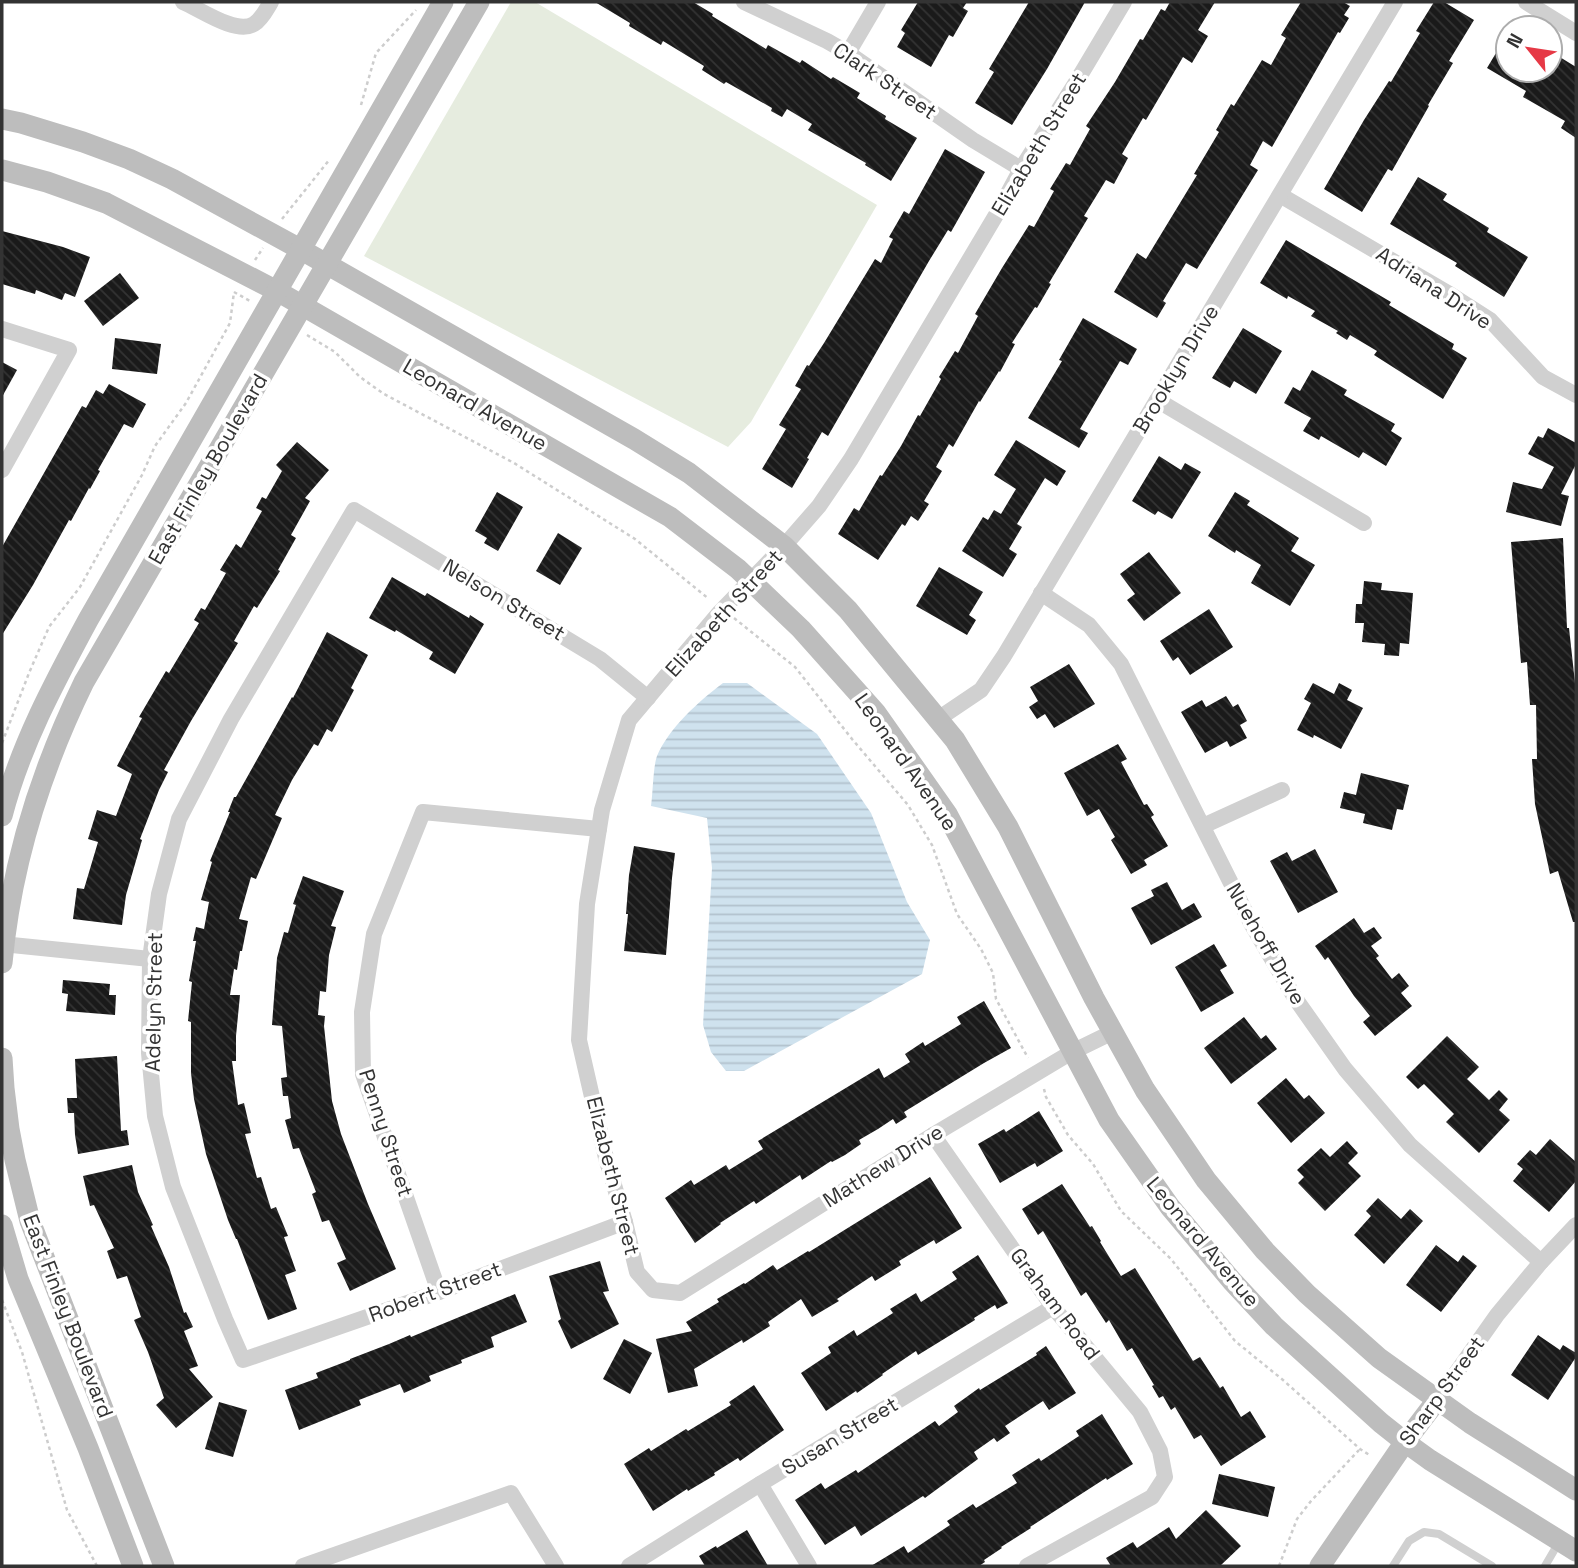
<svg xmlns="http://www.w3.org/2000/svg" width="1578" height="1568" viewBox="0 0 1578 1568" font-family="'Space Grotesk',sans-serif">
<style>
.green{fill:#e6ecdf}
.water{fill:url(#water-rules)}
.building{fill:url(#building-back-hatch)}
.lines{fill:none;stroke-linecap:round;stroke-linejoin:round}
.path{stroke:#cdcdcd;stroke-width:2.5;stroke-dasharray:3.5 3.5;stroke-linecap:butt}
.lane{stroke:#d0d0d0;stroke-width:8}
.street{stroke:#d0d0d0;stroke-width:16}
.secondary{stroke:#bdbdbd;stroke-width:21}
.labels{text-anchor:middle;stroke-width:7;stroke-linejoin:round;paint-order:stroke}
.street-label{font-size:21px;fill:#333;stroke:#fff}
</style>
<defs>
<pattern id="water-rules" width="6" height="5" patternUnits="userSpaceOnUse" patternTransform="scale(1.75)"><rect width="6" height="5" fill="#cfe2ee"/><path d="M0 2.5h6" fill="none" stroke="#b2c2cd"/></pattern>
<pattern id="building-back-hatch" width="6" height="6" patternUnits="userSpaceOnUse" patternTransform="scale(1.75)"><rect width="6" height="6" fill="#1a1a1a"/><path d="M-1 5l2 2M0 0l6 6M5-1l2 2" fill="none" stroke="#333"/></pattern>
</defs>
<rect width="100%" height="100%" fill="#fff"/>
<path class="green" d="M511 2H535L877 205 751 422 728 447 364 256Z"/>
<path class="water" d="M723 683H747L817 734 871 813 907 902 930 940 922 974 744 1071H726L711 1052 703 1025 712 868 707 818 651 806C653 793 653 767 657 756 669 728 699 701 723 683Z"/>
<g class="building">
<path d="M595 2H693L713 14 712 16 766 49 768 45 800 63 802 60 831 79 833 77 860 93 857 98 886 116 885 119 917 138 891 181 865 165 866 163 808 130 812 124 787 109 782 117 771 111 772 108 726 82 724 84 702 70 704 66 663 41 661 45 629 26 630 23Z"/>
<path d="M918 2H967L963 8 968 11 953 37 949 35 931 67 897 47 905 33 901 30Z"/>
<path d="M1029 2H1085L1047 69 1012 125 975 103 994 72 989 69Z"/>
<path d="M1170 2H1215L1198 30 1208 36 1192 63 1183 57 1146 120 1143 118 1122 154 1128 158 1114 184 1106 180 1084 216 1088 218 1049 283 1051 284 1037 308 1035 307 1012 343 1015 344 1000 372 999 371 980 402 979 401 953 447 949 444 936 467 942 471 924 501 929 504 918 521 911 516 905 526 902 524 878 560 838 534 854 508 859 511 880 475 882 476 901 446 918 415 920 416 941 379 939 377 955 351 958 353 978 316 975 314 1002 268 1029 225 1034 227 1054 191 1050 189 1066 163 1070 165 1090 129 1086 126 1115 82 1140 39 1143 40 1161 9 1165 11Z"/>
<path d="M1301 2H1343L1350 6 1344 15 1349 18 1340 33 1338 32 1272 147 1263 141 1250 165 1258 170 1197 269 1186 263 1163 301 1166 303 1157 318 1114 292 1137 253 1146 259 1197 175 1194 174 1219 132 1216 130 1231 104 1234 106 1262 60 1271 65 1286 38 1281 35Z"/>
<path d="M1434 2H1444L1474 20 1449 61 1453 63 1428 105 1429 106 1392 171 1388 169 1362 212 1324 189 1364 120 1389 81 1391 82 1420 33 1416 31Z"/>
<path d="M1508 33V70H1550V51L1576 67V138L1561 128 1565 121 1523 97 1526 91 1487 68Z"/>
<path d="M945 149 985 172 951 232 948 230 929 261 828 436 822 432 807 458 809 459 792 488 762 469 786 429 779 425 801 389 795 386 807 365 809 366 824 343 875 259 881 263 893 239 889 237 904 211 909 214Z"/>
<path d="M1418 177 1447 194 1443 200 1489 228 1487 232 1528 257 1504 297 1455 266 1457 263 1390 224Z"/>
<path d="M2 231 63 247 90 257 75 297 65 293 62 300 36 290 35 294 2 284Z"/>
<path d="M1286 240 1391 302 1389 305 1454 344 1452 349 1467 358 1443 399 1374 355 1377 351 1350 335 1347 340 1336 333 1338 331 1311 316 1315 311 1288 296 1287 299 1260 283Z"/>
<path d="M120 273 139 298 103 326 84 301Z"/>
<path d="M1083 318 1137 349 1128 365 1120 361 1080 429 1088 433 1079 448 1028 418 1062 361 1059 360Z"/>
<path d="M1243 328 1282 351 1256 394 1234 381 1230 388 1212 378Z"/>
<path d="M115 338 161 344 157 374 112 369Z"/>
<path d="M2 362 17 370 2 397Z"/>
<path d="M1312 370 1347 390 1344 395 1395 424 1391 431 1402 438 1386 466 1363 452 1359 458 1321 436 1319 440 1303 431 1311 418 1284 403 1293 387 1300 391Z"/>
<path d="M109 384 146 404 133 428 124 424 98 470 100 471 90 489 89 488 71 521 69 520 33 585 2 635V547L82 406 86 408 96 390 103 394Z"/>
<path d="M1548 428 1576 443V464L1561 494 1569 496 1561 526 1506 512 1513 482 1542 489 1554 467 1528 454 1538 436 1543 438Z"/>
<path d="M1016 440 1066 471 1057 486 1045 478 1017 524 1022 527 1009 549 1017 554 1003 577 962 551 983 517 988 520 994 510 1001 514 1016 489 994 475Z"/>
<path d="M297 442 329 470 305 498 310 501 291 535 296 538 278 570 280 571 257 608 254 606 234 641 238 643 191 721 164 770 168 772 159 790 140 839 142 840 126 895 122 925 73 919 77 888 84 889 98 842 88 839 97 810 116 816 132 774 117 766 142 718 139 717 166 671 169 673 199 623 194 620 201 608 205 610 226 573 220 570 236 544 241 548 262 511 256 508 262 497 266 499 282 471 276 465Z"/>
<path d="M1159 456 1181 470 1185 463 1201 472 1172 519 1158 511 1155 515 1132 501Z"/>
<path d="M497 492 523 507 498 551 484 543 487 538 475 531Z"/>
<path d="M1235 492 1250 501 1247 505 1299 538 1291 551 1315 565 1290 606 1251 583 1261 565 1236 550 1235 553 1208 536Z"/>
<path d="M558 533 582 548 560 585 536 571Z"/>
<path d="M1563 538 1567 628H1569L1576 692V922H1573L1558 871 1550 874 1535 804 1532 759H1537L1536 705H1530L1527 662 1521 663 1511 542Z"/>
<path d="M1149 552 1181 593 1144 621 1127 600 1135 594 1120 574Z"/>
<path d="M939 567 983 592 969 615 976 620 967 635 916 606Z"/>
<path d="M392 577 425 596 427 593 469 618 470 615 484 624 455 674 429 659 433 652 396 630 395 632 369 618Z"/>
<path d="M1364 581 1382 583 1381 590 1413 593 1409 644 1400 643 1399 656 1384 655 1385 644 1362 642 1364 623H1355L1356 604H1362Z"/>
<path d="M1209 609 1233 647 1190 675 1178 657 1173 661 1160 641Z"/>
<path d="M327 632 368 655 351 688 354 690 332 732 327 729 318 746 314 744 292 780 275 815 282 818 256 879 251 877 239 919 248 921 242 951H240L237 970 234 969 230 995H240L236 1036V1061H232L238 1105 244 1103 251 1133 245 1134 257 1178 261 1177 271 1209 276 1207 288 1236 284 1237 296 1271 285 1275 297 1309 268 1320 237 1239H236L228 1220 206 1154 194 1099 191 1073V1022L188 1021 192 982 189 981 196 941H193L196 927 204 929 209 902 201 900 212 862 210 861 230 812H228L234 797H236L292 697 293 698Z"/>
<path d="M1069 664 1095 704 1054 728 1045 714 1037 719 1029 707 1038 701 1030 687Z"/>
<path d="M1313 683 1334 694 1339 683 1352 690 1347 700 1363 708 1341 749 1314 735 1313 738 1297 730 1311 703 1304 699Z"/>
<path d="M1226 696 1233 707 1238 704 1247 721 1240 725 1247 738 1230 747 1227 741 1205 753 1181 712 1202 700 1206 707Z"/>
<path d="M1118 744 1127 759 1121 762 1144 805 1147 804 1154 815 1151 817 1168 846 1144 860 1147 865 1131 874 1111 840 1115 837 1099 809 1087 816 1064 773Z"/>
<path d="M1361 773 1409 785 1403 810 1397 809 1392 830 1363 823 1365 814 1340 808 1344 792 1356 795Z"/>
<path d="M634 846 675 853 672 878 666 955 624 951 628 914H626L629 875Z"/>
<path d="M1315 849 1338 892 1298 913 1270 861 1287 852 1292 861Z"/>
<path d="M303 876 344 891 331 926 336 927 329 955 326 992 320 991 318 1015 325 1016 324 1026 332 1101 341 1134 368 1204 396 1269 350 1291 337 1263 346 1259 329 1220 322 1222 312 1194 316 1192 299 1148 293 1149 285 1120 291 1118 288 1096H283L281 1078 287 1077 282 1026 272 1025 277 958 284 932 288 933 296 905 293 904Z"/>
<path d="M1167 882 1182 910 1194 903 1202 917 1151 945 1131 908 1154 896 1151 890Z"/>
<path d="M1354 918 1364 933 1374 927 1382 938 1371 946 1379 956 1376 958 1392 979 1399 973 1409 986 1401 993 1412 1006 1375 1036 1363 1022 1370 1016 1354 996 1328 957 1325 960 1315 946Z"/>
<path d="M1214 944 1227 966 1220 970 1234 993 1201 1012 1175 967Z"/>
<path d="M63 980 110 984 109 995H116L115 1015 66 1011 68 994 62 993Z"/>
<path d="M984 1001 1011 1048 984 1063 904 1112 907 1117 896 1124 893 1119 878 1129 859 1140 861 1144 845 1155 832 1162 831 1161 802 1180 800 1175 756 1204 754 1201 720 1223 721 1224 695 1243 665 1198 691 1180 694 1185 726 1165 729 1170 763 1149 758 1141 879 1068 884 1078 910 1062 905 1054 923 1042 925 1046 961 1024 957 1017Z"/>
<path d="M1244 1017 1261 1039 1266 1035 1277 1049 1231 1084 1204 1048Z"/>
<path d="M1447 1036 1479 1067 1467 1079 1489 1100 1499 1090 1508 1099 1499 1110 1510 1120 1479 1153 1446 1122 1454 1114 1424 1084 1418 1089 1406 1077Z"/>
<path d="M117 1056 121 1131 127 1130 129 1145 78 1154 75 1135 74 1113H68L67 1098H77L75 1059Z"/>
<path d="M1286 1078 1304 1099 1309 1095 1325 1113 1291 1143 1257 1103Z"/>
<path d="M1039 1111 1063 1151 1037 1167 1035 1163 1000 1183 978 1144 1004 1129 1006 1132Z"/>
<path d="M1550 1139 1576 1162V1181L1549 1212 1513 1181 1523 1169 1517 1164 1530 1150 1536 1155Z"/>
<path d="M1347 1141 1358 1153 1348 1163 1361 1176 1325 1211 1298 1183 1304 1177 1297 1170 1321 1148 1330 1157Z"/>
<path d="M132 1165 138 1192 153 1225 151 1226 169 1267 184 1313 186 1312 193 1327 184 1331 198 1366 189 1369 213 1397 176 1428 156 1405 164 1398 148 1352 134 1320 141 1317 127 1276 117 1279 107 1251 114 1248 94 1205 90 1206 83 1176Z"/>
<path d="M930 1177 962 1228 936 1244 934 1240 899 1261 901 1265 875 1281 872 1276 837 1299 839 1301 812 1317 801 1299 768 1322 770 1326 743 1343 742 1340 694 1369 698 1386 668 1393 656 1339 692 1331 686 1322 719 1302 717 1299 744 1283 745 1284 773 1265 777 1270 808 1251 809 1252Z"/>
<path d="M1062 1184 1090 1227 1092 1226 1101 1241 1100 1242 1121 1276 1135 1268 1193 1361 1200 1357 1220 1388 1223 1386 1241 1417 1250 1411 1266 1437 1221 1466 1201 1435 1194 1439 1175 1407 1171 1410 1163 1396 1159 1398 1152 1386 1154 1385 1132 1348 1127 1351 1109 1320 1106 1323 1086 1292 1081 1296 1043 1231 1038 1235 1022 1209Z"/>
<path d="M1378 1198 1401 1219 1410 1209 1423 1221 1384 1264 1354 1235 1371 1216 1366 1211Z"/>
<path d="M1436 1245 1458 1262 1463 1255 1477 1266 1441 1312 1406 1285Z"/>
<path d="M978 1255 1008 1303 997 1309 995 1305 974 1318 975 1320 918 1355 916 1351 882 1374 883 1375 857 1393 856 1391 826 1411 801 1373 831 1353 828 1347 854 1330 857 1336 893 1313 890 1309 916 1293 921 1302 957 1279 952 1272Z"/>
<path d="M600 1261 609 1291 603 1292 619 1324 571 1349 558 1321 561 1319 549 1276Z"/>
<path d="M515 1294 527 1322 491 1337 494 1347 461 1360 462 1363 429 1376 431 1381 404 1393 400 1384 359 1400 361 1405 299 1430 285 1390 318 1378 316 1373 350 1360V1359L389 1344 410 1335 411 1337Z"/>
<path d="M1538 1335 1560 1350 1563 1345 1576 1353V1357L1548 1400 1511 1375Z"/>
<path d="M624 1339 652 1353 630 1394 603 1379Z"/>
<path d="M1046 1346 1076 1393 1049 1410 1043 1401 1005 1426 1010 1433 997 1442 994 1438 974 1452 978 1459 925 1498 923 1496 861 1536 855 1526 825 1545 795 1500 821 1483 825 1489 856 1470 858 1473 935 1421 939 1426 958 1412 954 1406 979 1388 980 1390 1037 1355 1036 1353Z"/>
<path d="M754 1385 784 1430 740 1461 738 1458 714 1473 715 1475 688 1491 687 1489 653 1511 624 1464 649 1448 651 1451 686 1429 688 1431 731 1405 729 1402Z"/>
<path d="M219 1402 247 1410 233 1457 205 1449Z"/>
<path d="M1102 1414 1133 1464 1107 1480 1106 1478 1030 1527 1031 1528 1001 1547 1002 1548 984 1560 985 1562 979 1566H871L904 1546 908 1553 950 1525 947 1521 973 1504 976 1508 1017 1483 1012 1475 1039 1458 1041 1461 1079 1436 1076 1431Z"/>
<path d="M1219 1474 1275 1487 1268 1517 1212 1504Z"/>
<path d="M1206 1510 1241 1546 1220 1566H1111L1106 1558 1133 1542 1137 1548 1169 1527 1176 1539Z"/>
<path d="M747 1530 768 1566H705L699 1556 716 1546 717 1548Z"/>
</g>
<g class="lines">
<g class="path">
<path d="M361 105 376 53 416 10"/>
<path d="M282 219 330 159"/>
<path d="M255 260 263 248"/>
<path d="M234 292 250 301"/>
<path d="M307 335 335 352 360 377 384 394 514 463 635 539 709 599"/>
<path d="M734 618 795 667 852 739 908 805 932 845 957 914 981 949 993 973 996 999 1028 1058"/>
<path d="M2 743 29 673 49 627 80 587 142 475 155 446 186 403 230 323 234 292"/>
<path d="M1044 1089 1046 1097 1068 1135 1093 1164 1121 1211 1171 1259 1235 1341 1283 1380 1360 1449 1371 1456"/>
<path d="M2 1300 22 1352 67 1510 97 1566"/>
<path d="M1279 1566 1297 1519 1311 1501 1359 1450"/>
</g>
<g class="lane">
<path d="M1393 1566 1409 1541 1424 1532 1439 1534 1492 1566"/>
<path d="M1545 1566 1559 1542"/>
</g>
<g class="street">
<path d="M183 2C200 9 236 35 254 24 262 19 266 10 271 2"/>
<path d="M744 2 827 41 848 53 973 140 1021 169"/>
<path d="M1526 2 1576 33"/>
<path d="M848 53 878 2"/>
<path d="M1280 195 1451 295 1490 320 1543 377 1576 395"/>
<path d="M2 329 69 350 2 470"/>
<path d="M1157 400 1364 523"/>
<path d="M1041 593 1089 625 1121 664 1252 925 1295 998 1345 1069 1410 1145 1541 1262"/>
<path d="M938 719 981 690 1004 656 1395 2"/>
<path d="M1203 826 1282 790"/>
<path d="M2 944 150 959"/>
<path d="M1113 1032 1072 1052 933 1135 680 1293 653 1290 637 1272 625 1222 606 1158 579 1040 587 904 602 810 629 720 720 612 784 546 819 506 851 459 999 210 1021 169 1075 84 1124 2"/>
<path d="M933 1135 1053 1307 1140 1412 1160 1451 1165 1477 1152 1497 1027 1566"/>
<path d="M625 1222 439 1292 243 1360 225 1319 173 1187 155 1116 149 1053 150 959 159 894 179 819 231 719 354 510 600 659 648 698"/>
<path d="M439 1292 363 1074 362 1012 374 934 423 812 599 829"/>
<path d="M1437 1400 1497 1315 1541 1262 1576 1225"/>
<path d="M760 1484 809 1566"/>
<path d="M303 1566 511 1493 556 1566"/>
<path d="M629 1566 760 1484 1053 1307"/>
</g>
<g class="secondary">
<path d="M2 119 21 123 83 142 129 159 172 179 300 249 634 439 689 473 784 546 848 610 955 740 1008 827 1094 998 1145 1090 1206 1180 1265 1251 1307 1294 1379 1358 1470 1423 1576 1490"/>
<path d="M2 170 47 182 106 203 277 291 670 517 738 569 801 629 876 713 947 814 1109 1120 1170 1207 1232 1281 1274 1326 1381 1423 1405 1442 1430 1460 1576 1551"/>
<path d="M2 816C20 746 54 683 88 620L443 2"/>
<path d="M2 963C11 865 41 770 84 682L479 2"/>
<path d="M2 1058 4 1088 9 1129 15 1160 30 1221 164 1566"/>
<path d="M2 1225 18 1279 88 1448 133 1566"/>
<path d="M1320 1566 1405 1442 1437 1400"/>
</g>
</g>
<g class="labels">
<g class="street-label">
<text transform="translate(885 81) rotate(34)" y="7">Clark Street</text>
<text transform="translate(1039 144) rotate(-59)" y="7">Elizabeth Street</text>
<text transform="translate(1434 288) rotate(33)" y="7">Adriana Drive</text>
<text transform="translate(1176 369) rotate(-59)" y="7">Brooklyn Drive</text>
<text transform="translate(475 405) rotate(30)" y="7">Leonard Avenue</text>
<text transform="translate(208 469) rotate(-60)" y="7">East Finley Boulevard</text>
<text transform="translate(504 600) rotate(31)" y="7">Nelson Street</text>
<text transform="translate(724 613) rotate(-48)" y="7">Elizabeth Street</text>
<text transform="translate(906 762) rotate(55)" y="7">Leonard Avenue</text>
<text transform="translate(1266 944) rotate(60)" y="7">Nuehoff Drive</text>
<text transform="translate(154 1002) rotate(-89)" y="7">Adelyn Street</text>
<text transform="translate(386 1133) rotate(72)" y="7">Penny Street</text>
<text transform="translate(883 1166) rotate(-32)" y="7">Mathew Drive</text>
<text transform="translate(613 1176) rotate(76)" y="7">Elizabeth Street</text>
<text transform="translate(1203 1242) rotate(50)" y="7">Leonard Avenue</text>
<text transform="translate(435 1292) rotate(-20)" y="7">Robert Street</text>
<text transform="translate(1055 1304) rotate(53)" y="7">Graham Road</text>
<text transform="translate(68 1316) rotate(69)" y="7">East Finley Boulevard</text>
<text transform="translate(1442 1391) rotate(-54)" y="7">Sharp Street</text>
<text transform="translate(840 1436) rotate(-31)" y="7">Susan Street</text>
</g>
</g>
<rect width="1578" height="1568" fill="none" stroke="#333333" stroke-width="7"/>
<g transform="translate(1529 49) rotate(300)"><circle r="33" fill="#ffffff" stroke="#adadad" stroke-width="2"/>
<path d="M0-5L12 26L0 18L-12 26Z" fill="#e63946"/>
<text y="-10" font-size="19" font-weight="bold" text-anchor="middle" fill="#333333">N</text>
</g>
</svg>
